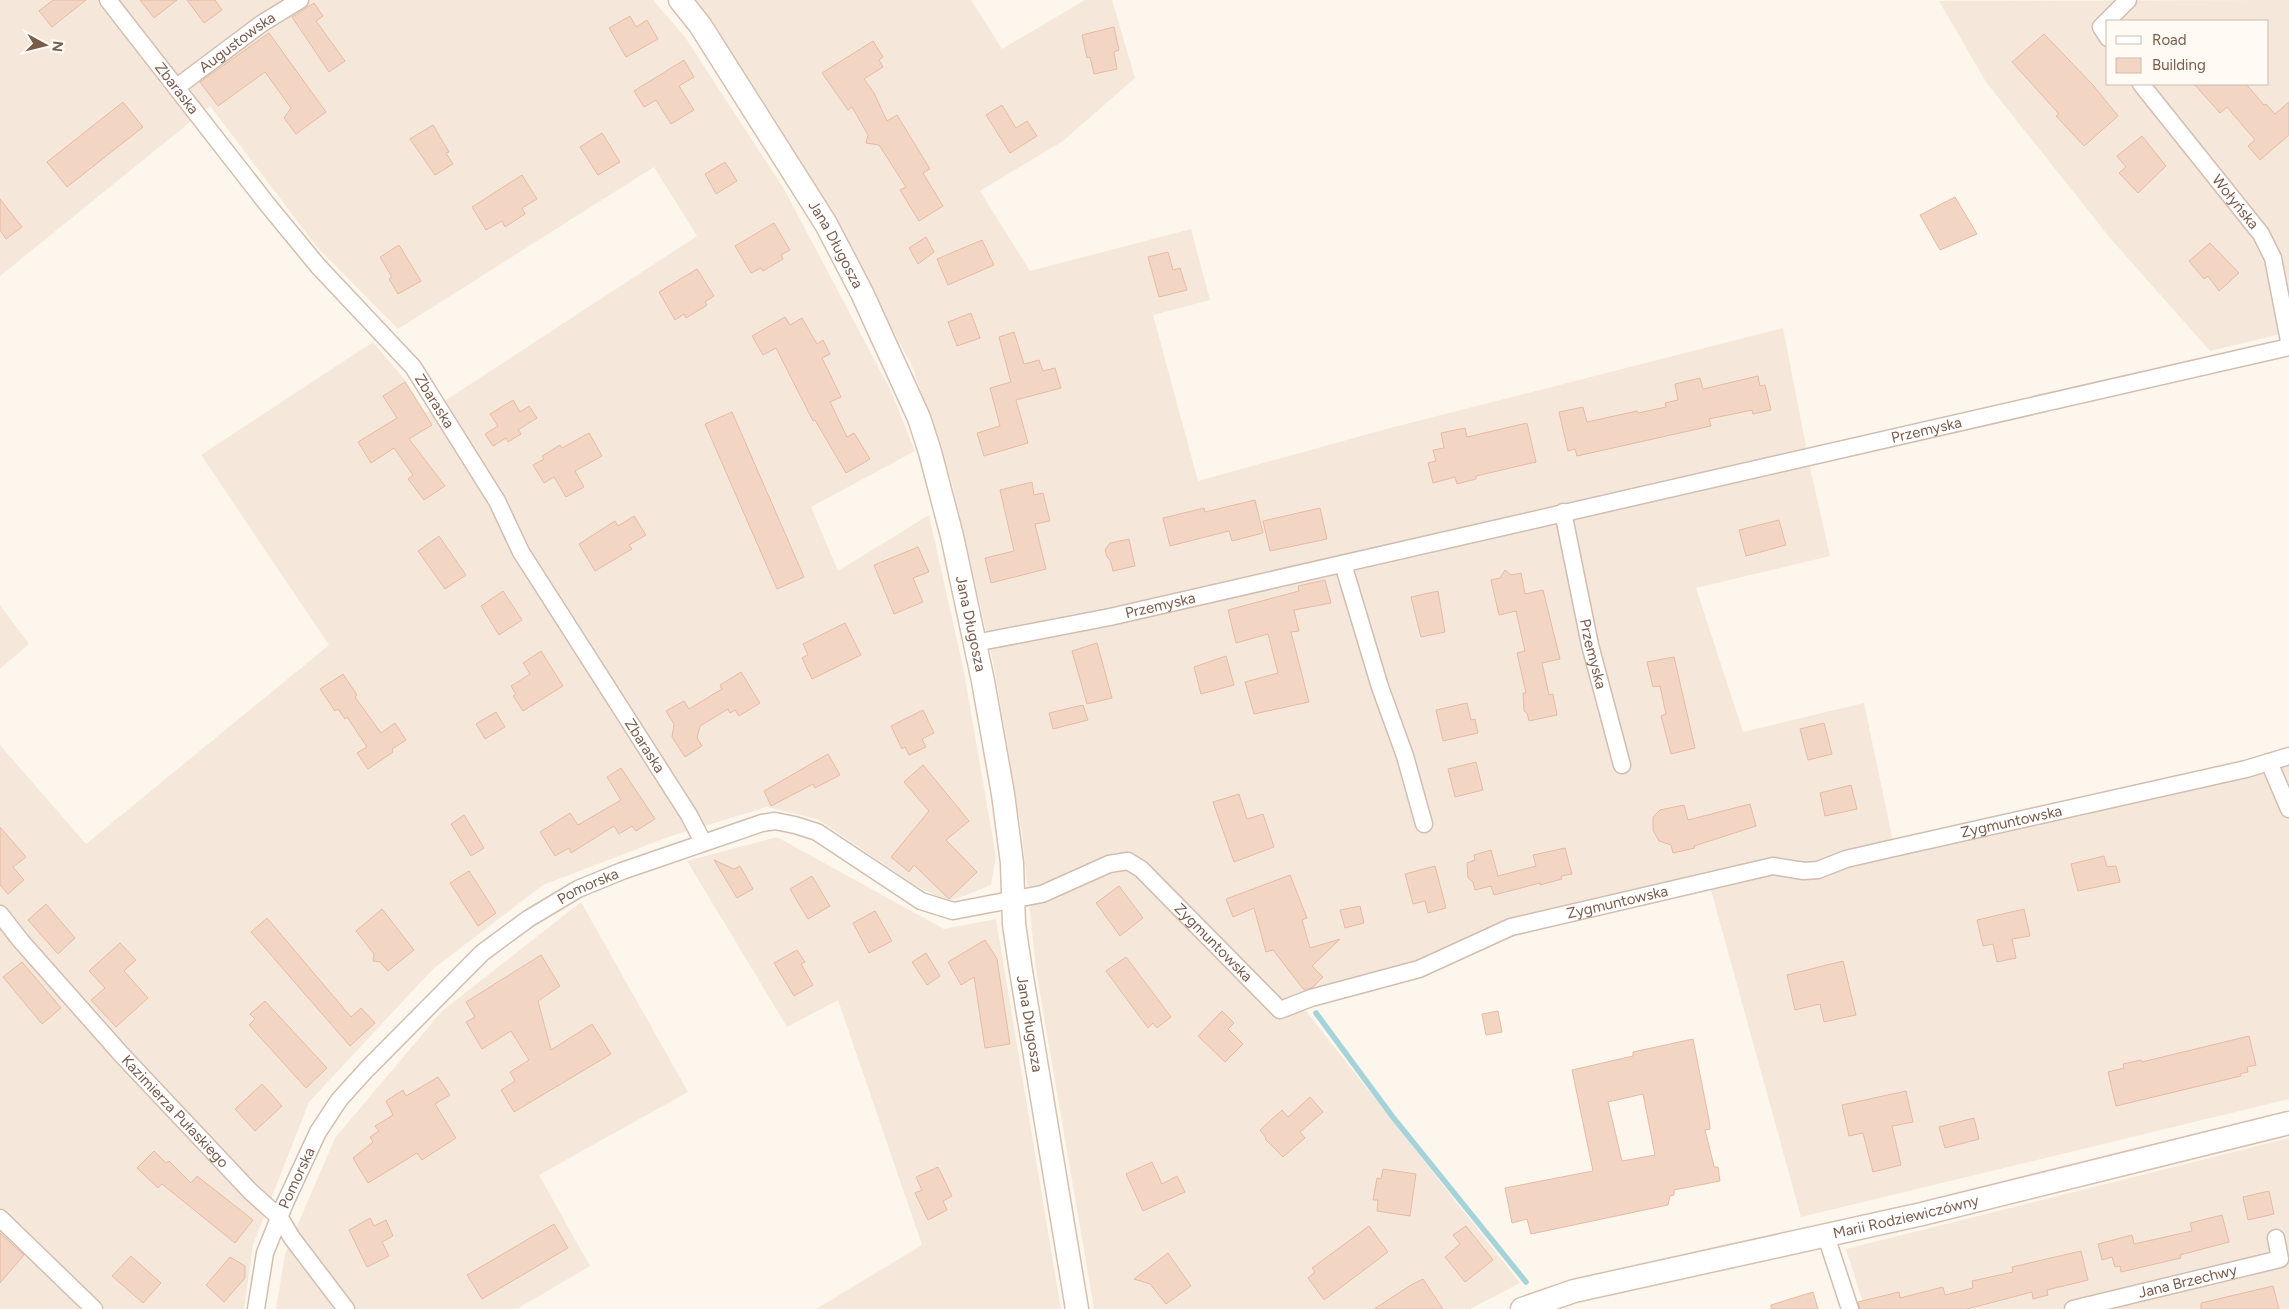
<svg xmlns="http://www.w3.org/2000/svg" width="2289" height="1309" viewBox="0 0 2289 1309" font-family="Figtree,sans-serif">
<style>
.residential{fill:#f5e8da;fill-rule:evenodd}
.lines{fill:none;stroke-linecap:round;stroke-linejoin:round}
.stream{stroke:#a5d3da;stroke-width:5.5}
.building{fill:#f3d5c3;stroke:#e6bba3;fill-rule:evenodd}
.street-casing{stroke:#d1beb0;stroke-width:19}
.secondary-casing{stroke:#d6c0b0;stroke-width:25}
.street{stroke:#fff;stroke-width:16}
.secondary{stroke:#fff;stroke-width:22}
.labels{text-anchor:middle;stroke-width:4.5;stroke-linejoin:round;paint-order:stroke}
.street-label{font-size:15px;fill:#7a5c4d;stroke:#fffaf3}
</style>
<rect width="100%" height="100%" fill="#fdf6ec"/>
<g class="residential">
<path d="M0 0H653L685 37 784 189 891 391 915 451 811 507 838 571 929 515 964 672 996 857 991 885 949 902 915 885 817 819 767 807 671 836 543 885 433 969 309 1102 253 1245 244 1309H0V745L86 844 329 645 201 455 373 342 405 380 426 413 697 236 654 167 398 329 317 247 210 106 0 276Z"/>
<path d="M691 0H971L1002 49 1085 0H1112L1135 78 1063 141 980 191 1030 271 1191 229 1210 300 1153 315 1198 481 1390 428 1783 328 1811 472 1830 556 1696 588 1743 732 1864 703 1894 846 1835 871 2289 765V1099L1801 1217 1709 883 1295 997 1520 1283 1470 1309H1094L1036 970 1022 834 993 661 952 483 913 368 828 207Z"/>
<path d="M2289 0V332L2210 351 2110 238 1986 82 1939 1ZM2108 21H2268V84H2108Z"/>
<path d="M0 605 29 644 0 669Z"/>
<path d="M777 837 944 929 996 919 1061 1309H816L922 1245 838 1000 787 1027 687 861Z"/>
<path d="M581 902 688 1092 539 1175 590 1266 517 1309H276L285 1254 335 1138 442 1011Z"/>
<path d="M2289 1138V1309H1865L1846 1249Z"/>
</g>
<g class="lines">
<path class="stream" d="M1316 1013 1392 1116 1526 1282"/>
</g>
<g class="building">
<path d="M53 0H86L52 27 39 11Z"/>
<path d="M140 0H177L154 18Z"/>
<path d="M187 0H215L222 10 204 23Z"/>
<path d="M314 3 323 16 316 21 345 61 329 72 292 17Z"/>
<path d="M630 16 636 27 647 20 658 39 626 57 609 28Z"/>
<path d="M1114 27 1119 50 1114 52 1117 69 1094 74 1090 57 1087 58 1082 35Z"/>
<path d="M269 33 326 112 296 134 284 118 291 108 265 72 218 106 200 82Z"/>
<path d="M2044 34 2093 85 2118 116 2084 146 2056 116 2059 114 2012 62Z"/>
<path d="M873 41 883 57 879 60 883 67 864 79 874 93 887 121 897 115 930 169 923 173 943 206 919 221 900 190 906 187 879 145 866 143 868 135 852 107 848 110 822 73Z"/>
<path d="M684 60 694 77 679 86 694 110 671 124 656 100 644 107 634 91Z"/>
<path d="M2194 84H2246L2264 105 2266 104 2275 114 2289 102V135L2260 160 2248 146 2255 140 2227 107 2220 113Z"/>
<path d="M123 102 143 127 67 187 47 162Z"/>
<path d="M1002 105 1016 128 1027 121 1037 136 1010 153 986 115Z"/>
<path d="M433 125 449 152 446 153 453 164 435 175 410 139Z"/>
<path d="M602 133 620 162 598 175 580 147Z"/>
<path d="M2142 136 2166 166 2138 193 2119 173 2126 167 2117 156Z"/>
<path d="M725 162 737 181 716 194 705 174Z"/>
<path d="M522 175 537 199 522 208 525 214 505 227 502 221 486 230 472 207Z"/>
<path d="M1955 197 1977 234 1940 250 1920 215Z"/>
<path d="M0 199 22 227 6 239 0 230Z"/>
<path d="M774 223 790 250 781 255 783 259 763 271 761 268 751 273 735 246Z"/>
<path d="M926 237 934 252 918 264 909 248Z"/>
<path d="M982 240 994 265 948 285 937 259Z"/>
<path d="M2210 243 2239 273 2219 291 2208 276 2204 279 2189 261Z"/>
<path d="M399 245 421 281 398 294 389 279 392 277 380 257Z"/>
<path d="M1168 252 1173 270 1180 268 1187 290 1159 297 1148 257Z"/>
<path d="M697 269 714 296 705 302 707 305 686 318 684 314 675 320 659 292Z"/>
<path d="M971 313 980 338 957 346 948 322Z"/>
<path d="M785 317 790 325 802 318 817 344 823 340 830 354 822 358 841 397 830 402 847 437 854 433 870 459 846 473 815 420 813 421 776 348 763 355 752 336Z"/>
<path d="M1014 332 1024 364 1039 360 1043 371 1055 368 1061 388 1016 400 1028 443 984 456 977 433 1000 426 990 388 1011 382 999 337Z"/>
<path d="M1758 376 1760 386 1765 385 1771 410 1753 414 1752 410 1709 419 1711 426 1577 456 1575 449 1568 451 1559 412 1583 407 1587 422 1637 411 1638 413 1666 407 1665 403 1678 400 1675 384 1700 378 1703 389Z"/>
<path d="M405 382 432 425 409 439 445 486 424 500 408 479 413 475 394 448 371 463 358 442 397 418 383 396Z"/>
<path d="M513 400 520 412 529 406 537 418 518 430 521 434 508 442 506 438 493 446 485 434 498 426 490 414Z"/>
<path d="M732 412 804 577 777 589 705 424Z"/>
<path d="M1527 423 1536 462 1476 476V479L1457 484 1455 477 1433 483 1428 463 1436 461 1433 450 1444 448 1441 433 1465 428 1467 437Z"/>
<path d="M589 433 602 456 575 471 584 487 566 497 554 477 544 483 533 465 544 459 542 456 560 445 562 448Z"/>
<path d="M1032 482 1034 495 1043 493 1050 521 1035 524 1046 569 991 583 985 558 1014 551 1000 490Z"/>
<path d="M1255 500 1263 533 1232 541 1229 531 1170 546 1163 518 1204 508 1205 512Z"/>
<path d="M1320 508 1327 539 1270 551 1263 521Z"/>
<path d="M634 516 646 535 629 545 632 549 595 571 579 544 615 521 618 526Z"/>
<path d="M1779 520 1786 545 1746 556 1739 530Z"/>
<path d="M439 536 466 575 445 589 418 551Z"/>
<path d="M1129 539 1135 566 1113 571 1110 560 1107 557 1105 550 1110 543Z"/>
<path d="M918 547 929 572 913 578 923 602 894 614 874 565Z"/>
<path d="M1505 570 1511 575 1521 573 1525 594 1543 590 1560 659 1542 663 1549 695 1553 694 1557 715 1529 721 1527 713 1524 711 1523 693H1526L1517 653 1525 651 1516 611 1499 615 1491 580 1500 578Z"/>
<path d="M1325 580 1331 603 1294 610 1299 631 1291 632 1309 702 1254 714 1245 682 1278 673 1268 634 1236 643 1228 610 1299 591 1298 586Z"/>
<path d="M503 591 522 620 499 635 481 606Z"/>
<path d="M1438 591 1445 632 1421 637 1411 597Z"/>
<path d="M845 623 861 655 812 679 802 658 808 655 803 644Z"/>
<path d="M1097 643 1112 698 1087 704 1072 651Z"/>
<path d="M541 651 563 686 523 711 513 696 516 694 511 686 530 674 523 663Z"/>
<path d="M1226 656 1234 685 1201 694 1194 667Z"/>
<path d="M1674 657 1695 748 1671 754 1661 716 1666 714 1660 686 1653 687 1647 662Z"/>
<path d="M741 672 760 703 739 716 735 710 730 713 728 709 700 726 697 738 702 746 685 757 672 737 674 724 666 711 684 701 689 709 722 689 720 685Z"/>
<path d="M343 674 357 695 355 697 381 733 395 723 406 740 392 749 393 752 368 769 357 753 367 747 347 717 345 719 338 709 335 711 320 689Z"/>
<path d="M1467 703 1471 720 1475 719 1478 733 1443 741 1436 710Z"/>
<path d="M1083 705 1088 720 1053 729 1049 713Z"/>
<path d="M923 710 934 733 922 739 926 747 909 755 905 747 902 749 891 726Z"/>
<path d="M496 712 505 727 485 739 476 724Z"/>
<path d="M1824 723 1832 754 1808 760 1800 729Z"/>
<path d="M828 754 840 775 815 788 813 784 771 806 764 791Z"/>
<path d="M1476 762 1483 790 1455 797 1448 769Z"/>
<path d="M923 765 969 821 946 840 977 872 949 899 914 865 909 872 891 857 929 811 904 782Z"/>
<path d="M621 768 655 819 636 831 632 826 619 834 614 826 571 853 569 848 555 856 540 832 570 813 578 825 621 800 607 777Z"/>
<path d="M1851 785 1857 809 1825 816 1820 793Z"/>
<path d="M1239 794 1247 819 1263 814 1274 847 1234 862 1213 802Z"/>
<path d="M1750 804 1756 826 1694 846 1695 848 1673 853 1671 845 1659 841 1653 830V817L1660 810 1684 805 1688 820Z"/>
<path d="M464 815 484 848 471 856 451 824Z"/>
<path d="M0 827 26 857 13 867 24 880 8 894 0 885Z"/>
<path d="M1565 848 1572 874 1561 876 1562 879 1540 885V883L1494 895 1491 886 1475 890 1473 882 1468 878 1467 863 1475 860 1474 855 1491 850 1498 876 1536 866 1533 855Z"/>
<path d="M2104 856 2107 867 2116 866 2120 882 2078 891 2071 864Z"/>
<path d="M714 860 734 869 740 866 753 889 737 898Z"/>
<path d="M1435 866 1446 908 1428 913 1425 901 1413 904 1405 874Z"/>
<path d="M469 871 496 913 478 926 450 883Z"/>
<path d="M1290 875 1307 918 1302 920 1310 948 1340 939 1312 966 1323 977 1313 987 1304 990 1273 950 1266 952 1254 908 1233 917 1226 899Z"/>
<path d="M812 876 830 906 808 919 790 889Z"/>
<path d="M1119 886 1143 918 1120 936 1096 903Z"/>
<path d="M46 904 75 938 58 954 28 920Z"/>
<path d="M1360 906 1364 923 1345 928 1340 910Z"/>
<path d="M382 909 414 950 388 971 380 962 373 961 374 954 356 931Z"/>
<path d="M2024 909 2030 936 2012 939 2016 958 1997 962 1993 944 1983 946 1977 920Z"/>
<path d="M875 911 892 941 869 953 853 923Z"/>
<path d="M267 918 351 1017 361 1008 375 1023 350 1046 251 932Z"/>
<path d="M985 940 997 959 1010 1044 985 1048 974 977 961 985 948 962Z"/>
<path d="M120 943 136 960 124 971 148 998 116 1027 91 1000 105 988 89 971Z"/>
<path d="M797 950 805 962 801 964 813 985 794 996 774 963Z"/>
<path d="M926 953 940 976 927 985 912 962Z"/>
<path d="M541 955 560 986 538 1001 551 1050 592 1024 611 1054 514 1112 501 1090 515 1081 510 1072 529 1060 511 1031 482 1049 466 1022 475 1017 466 1002Z"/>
<path d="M1126 957 1171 1017 1157 1028 1153 1023 1148 1028 1106 971Z"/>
<path d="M1843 961 1856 1015 1824 1022 1820 1004 1795 1010 1787 975Z"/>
<path d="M22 962 61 1008 42 1024 3 977Z"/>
<path d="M265 1001 327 1068 306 1088 249 1025 255 1019 250 1014Z"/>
<path d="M1222 1011 1234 1023 1228 1029 1243 1044 1225 1062 1198 1036Z"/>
<path d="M1498 1011 1502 1032 1486 1035 1482 1014Z"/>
<path d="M2249 1036 2256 1065 2247 1067 2248 1072 2240 1074 2241 1076 2116 1106 2108 1072 2124 1068 2123 1064 2141 1060 2142 1062Z"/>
<path d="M1693 1039 1709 1120 1710 1129 1705 1130 1713 1162 1714 1167H1718L1720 1181 1674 1190V1195L1670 1196 1668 1205 1531 1234 1527 1219 1512 1223 1505 1188 1593 1171 1572 1070 1633 1056V1052ZM1643 1094 1655 1155 1622 1161 1608 1102Z"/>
<path d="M438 1077 450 1095 435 1104 456 1138 422 1160 417 1153 368 1183 353 1158 373 1142 370 1137 379 1131 375 1126 393 1115 386 1101 403 1090 406 1096Z"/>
<path d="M262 1084 282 1106 255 1131 235 1109Z"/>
<path d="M1906 1091 1913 1122 1892 1126 1901 1165 1873 1172 1863 1133 1849 1136 1842 1105Z"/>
<path d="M1310 1097 1323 1112 1300 1132 1305 1138 1283 1157 1265 1139 1266 1138 1260 1130 1282 1110 1288 1117Z"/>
<path d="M1974 1118 1979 1139 1945 1148 1939 1127Z"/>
<path d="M154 1151 166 1163 169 1161 191 1183 197 1176 253 1220 235 1243 162 1184 158 1188 137 1168Z"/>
<path d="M1152 1162 1162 1184 1177 1176 1185 1192 1143 1211 1126 1174Z"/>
<path d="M938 1167 952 1196 943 1201 947 1210 928 1220 915 1193 922 1190 916 1177Z"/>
<path d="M1383 1169 1416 1174 1410 1216 1377 1211 1378 1200H1373L1377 1178 1381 1179Z"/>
<path d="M2269 1191 2274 1214 2248 1220 2243 1197Z"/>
<path d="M2222 1215 2229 1242 2180 1255 2181 1258 2121 1272 2120 1266 2115 1267 2112 1257 2102 1260 2098 1244 2132 1235 2134 1244 2192 1231 2190 1223Z"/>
<path d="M370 1218 374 1226 386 1220 393 1236 382 1242 389 1256 367 1267 349 1230Z"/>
<path d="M554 1224 568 1248 482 1299 467 1275Z"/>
<path d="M1369 1226 1388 1252 1324 1300 1308 1278 1315 1272 1312 1268Z"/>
<path d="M1466 1226 1493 1260 1465 1282 1445 1257 1460 1244 1453 1235Z"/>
<path d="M0 1233 24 1255 0 1283Z"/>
<path d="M2081 1251 2088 1280 2047 1290 2048 1295 2033 1299 2032 1292 1967 1309H1860L1858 1302 1899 1292 1900 1298 1943 1287 1945 1295 1973 1288 1972 1281 2013 1272 2012 1267Z"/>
<path d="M1168 1253 1191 1286 1166 1304 1150 1284 1134 1279Z"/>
<path d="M131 1256 161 1283 143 1303 112 1276Z"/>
<path d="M230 1257 245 1266V1278L224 1302 206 1285Z"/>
<path d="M1423 1279 1443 1309H1374L1411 1285Z"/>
<path d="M2273 1286 2279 1309H2201V1303Z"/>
<path d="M1813 1292 1818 1309H1771V1305Z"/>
</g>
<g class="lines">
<defs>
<g id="street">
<path id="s1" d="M108 0 267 204 318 266 413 367 497 501 521 552 689 815 703 842"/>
<path d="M2108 38 2101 27 2128 0"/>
<path id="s2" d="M2141 84 2261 234 2273 258 2289 341"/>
<path id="s3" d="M177 87 261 24 300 0"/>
<path id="s4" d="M1563 512 1590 645 1622 765"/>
<path d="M1343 564 1380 687 1405 756 1424 824"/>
<path id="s5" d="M975 643 1110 617 2289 347"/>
<path d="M2269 762 2289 809"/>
<path id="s6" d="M0 914 21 941 121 1054 251 1192 280 1218 292 1238 346 1309"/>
<path d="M0 1218 94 1309"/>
<path d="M1826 1236 1850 1309"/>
<path id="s7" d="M256 1309 265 1253 285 1203 318 1132 339 1100 367 1069 482 953 528 919 578 889 622 871 762 823 775 821 795 825 817 832 921 901 953 911 1042 894 1109 864 1128 861 1141 869 1280 1010 1311 998 1419 969 1511 927 1773 866 1804 871 1818 870 1846 859 1885 850 2246 769 2289 756"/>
<path id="s8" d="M2073 1309 2280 1259 2276 1238"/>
</g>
<g id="secondary">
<path id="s9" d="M680 0 700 25 826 224 862 293 919 418 930 452 952 536 983 681 1003 794 1012 863 1014 924 1020 965 1077 1309"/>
<path id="s10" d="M1522 1309 1574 1291 1922 1214 2289 1123"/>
</g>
</defs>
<use href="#street" class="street-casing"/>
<use href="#secondary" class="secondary-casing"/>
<use href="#street" class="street"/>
<use href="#secondary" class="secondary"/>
</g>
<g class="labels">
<g class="street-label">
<text dy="5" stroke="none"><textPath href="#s3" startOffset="75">Augustowska</textPath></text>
<text dy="5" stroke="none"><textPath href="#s1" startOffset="112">Zbaraska</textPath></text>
<text dy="5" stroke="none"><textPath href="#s2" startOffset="151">Wołyńska</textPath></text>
<text dy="5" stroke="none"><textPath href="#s9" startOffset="290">Jana Długosza</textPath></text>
<text dy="5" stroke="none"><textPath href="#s1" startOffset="518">Zbaraska</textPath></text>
<text dy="5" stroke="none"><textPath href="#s5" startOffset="975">Przemyska</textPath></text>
<text dy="5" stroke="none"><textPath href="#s5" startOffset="189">Przemyska</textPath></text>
<text dy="5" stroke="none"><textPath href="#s9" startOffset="695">Jana Długosza</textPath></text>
<text dy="5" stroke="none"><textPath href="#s4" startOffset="145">Przemyska</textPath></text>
<text dy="5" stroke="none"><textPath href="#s1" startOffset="922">Zbaraska</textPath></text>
<text dy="5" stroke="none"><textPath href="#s7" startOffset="2115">Zygmuntowska</textPath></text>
<text dy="5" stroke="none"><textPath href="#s7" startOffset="558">Pomorska</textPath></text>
<text dy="5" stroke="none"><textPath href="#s7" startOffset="1710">Zygmuntowska</textPath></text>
<text dy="5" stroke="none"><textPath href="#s7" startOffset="1260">Zygmuntowska</textPath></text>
<text dy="5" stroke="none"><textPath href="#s9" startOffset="1100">Jana Długosza</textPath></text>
<text dy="5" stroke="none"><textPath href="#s6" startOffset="264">Kazimierza Pułaskiego</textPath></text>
<text dy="5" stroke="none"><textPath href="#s7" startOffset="138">Pomorska</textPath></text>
<text dy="5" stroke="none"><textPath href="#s10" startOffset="395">Marii Rodziewiczówny</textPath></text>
<text dy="5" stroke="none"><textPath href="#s8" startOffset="118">Jana Brzechwy</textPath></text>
</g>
</g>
<rect x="2106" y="20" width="162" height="65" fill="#fffaf3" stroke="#cabbb1"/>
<rect x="2116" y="36" width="25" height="8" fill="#ffffff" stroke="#cabbb1"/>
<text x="2152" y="45" font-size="15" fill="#7a5c4d">Road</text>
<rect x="2116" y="58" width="25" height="15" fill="#f3d5c3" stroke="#cabbb1"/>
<text x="2152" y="70" font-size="15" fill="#7a5c4d">Building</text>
<g transform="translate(45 45) rotate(97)" stroke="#fffaf3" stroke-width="4" paint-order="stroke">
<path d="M0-4L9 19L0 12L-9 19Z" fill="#7a5c4d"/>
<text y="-8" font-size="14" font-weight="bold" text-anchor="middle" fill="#7a5c4d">N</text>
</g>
</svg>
